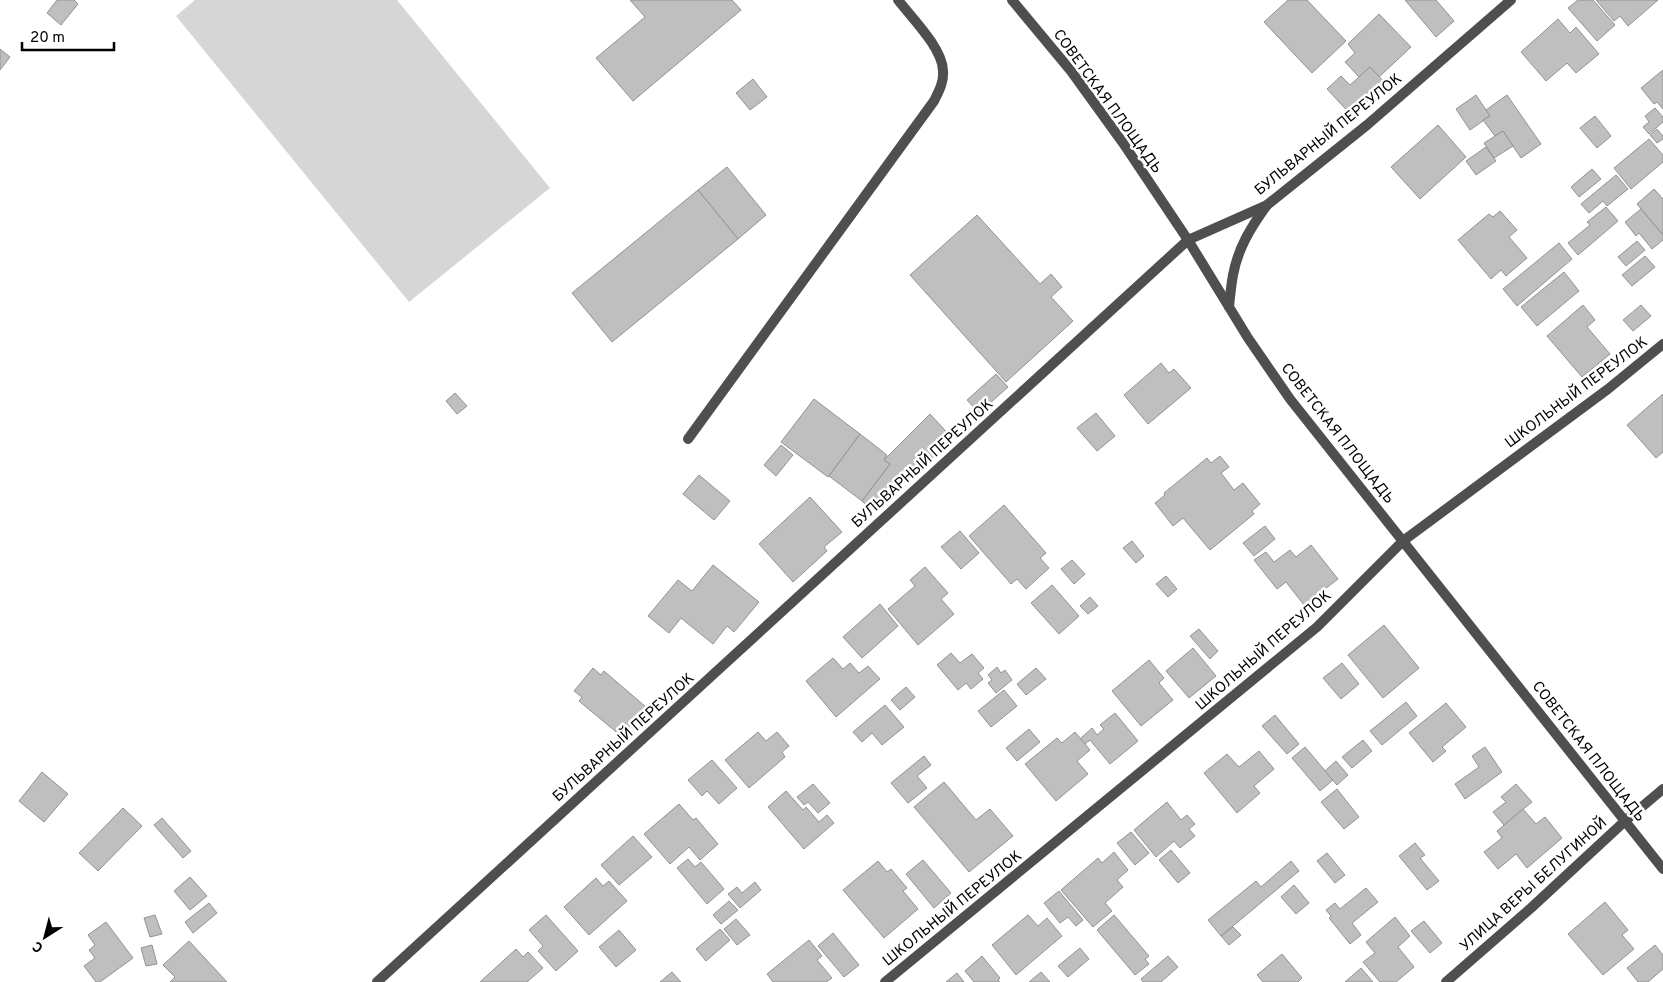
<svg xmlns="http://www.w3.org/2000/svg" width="1663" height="982" viewBox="0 0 1663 982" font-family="Overpass,sans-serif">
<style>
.green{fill:#d6d6d6}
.building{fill:#bfbfbf;stroke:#939393}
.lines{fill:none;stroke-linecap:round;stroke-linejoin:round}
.service{stroke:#4f4f4f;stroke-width:10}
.minor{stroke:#4f4f4f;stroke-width:10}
.labels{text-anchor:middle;stroke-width:5;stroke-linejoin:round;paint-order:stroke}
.street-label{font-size:15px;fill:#000;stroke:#fff}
</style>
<rect width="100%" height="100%" fill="#fff"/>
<path class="green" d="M195 0H397L550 188 409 302 176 16Z"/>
<g class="building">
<path d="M57 0H74L78 4 61 25 47 13Z"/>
<path d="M630 0H732L741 10 633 101 596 58 645 17Z"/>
<path d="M1288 0H1307L1346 41 1312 73 1264 22Z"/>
<path d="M1405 0H1436L1454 21 1436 37Z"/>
<path d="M1578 0H1593L1615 25 1597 41 1568 8Z"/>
<path d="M1596 0H1658L1628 26 1620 16 1614 21Z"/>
<path d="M1379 14 1411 47 1379 77 1370 67 1359 77 1345 62 1355 53 1348 44Z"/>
<path d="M1558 19 1570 33 1576 27 1599 54 1576 73 1567 63 1546 81 1521 52Z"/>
<path d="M0 49 10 57 0 70Z"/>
<path d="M1370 67 1386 84 1352 116 1327 89 1341 76 1350 85Z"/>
<path d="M1663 70V109L1657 102 1654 104 1641 88Z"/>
<path d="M753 79 767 97 750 110 736 93Z"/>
<path d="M1476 95 1490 116 1470 130 1456 109Z"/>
<path d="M1507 95 1541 144 1521 158 1503 131 1495 136 1483 120 1490 116 1486 110Z"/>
<path d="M1655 108 1663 117V122L1649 134 1643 127 1649 122 1645 116Z"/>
<path d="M1595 116 1611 136 1597 148 1580 128Z"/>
<path d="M1438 125 1466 157 1420 199 1391 167Z"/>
<path d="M1657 129 1663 136V139L1657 143 1650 135Z"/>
<path d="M1503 131 1513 146 1494 158 1484 143Z"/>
<path d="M1649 139 1663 155V162L1631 189 1614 168Z"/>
<path d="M1486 147 1496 161 1476 175 1466 161Z"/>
<path d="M727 167 766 215 738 239 698 190Z"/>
<path d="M1592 169 1601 179 1579 197 1571 187Z"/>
<path d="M1616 175 1628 189 1607 206 1603 201 1589 213 1581 204Z"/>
<path d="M1654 189 1663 199V235L1637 204Z"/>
<path d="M698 190 738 239 612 342 572 293Z"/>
<path d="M1606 207 1618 221 1578 255 1568 243 1590 225 1587 222Z"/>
<path d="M1641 209 1663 235V240L1652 249 1639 233 1636 236 1625 222Z"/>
<path d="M1500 211 1517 230 1509 237 1527 258 1506 276 1501 270 1491 279 1458 240 1489 214 1493 217Z"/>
<path d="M977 215 1040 284 1051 274 1062 287 1051 297 1073 321 1006 382 910 275Z"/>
<path d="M1637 241 1645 250 1626 266 1618 257Z"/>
<path d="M1559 243 1572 259 1517 306 1503 289Z"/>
<path d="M1645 256 1655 267 1632 286 1622 275Z"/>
<path d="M1564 272 1579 291 1537 326 1521 307Z"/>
<path d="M1583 305 1595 320 1587 327 1610 354 1582 377 1547 336Z"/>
<path d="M1641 305 1651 316 1633 331 1623 320Z"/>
<path d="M1161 363 1169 373 1174 369 1191 388 1148 424 1124 395Z"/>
<path d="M996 374 1008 387 979 413 967 400Z"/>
<path d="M455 393 467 406 457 414 446 401Z"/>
<path d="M1663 394V452L1656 458 1627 425Z"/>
<path d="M814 399 860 434 828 477 781 442Z"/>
<path d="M1096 413 1115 436 1097 451 1077 428Z"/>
<path d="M930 414 953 439 872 511 862 501 890 464 884 460Z"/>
<path d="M860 434 887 455 884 460 890 464 862 501 829 476Z"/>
<path d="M781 445 793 455 776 476 764 465Z"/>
<path d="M1220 456 1229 467 1221 473 1234 490 1243 483 1260 504 1252 511 1254 514 1210 550 1183 518 1173 526 1155 503 1165 495 1164 493 1207 458 1211 463Z"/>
<path d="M699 475 730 501 714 520 683 494Z"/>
<path d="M810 497 842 532 824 547 827 551 793 582 759 544Z"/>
<path d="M1004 505 1046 553 1040 558 1049 568 1026 589 1017 579 1011 584 969 536Z"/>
<path d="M1265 526 1275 539 1254 556 1243 543Z"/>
<path d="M960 531 979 553 961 569 941 547Z"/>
<path d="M1132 541 1144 556 1136 563 1123 548Z"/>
<path d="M1311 545 1338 579 1304 605 1286 582 1277 589 1254 560 1266 552 1274 562 1290 550 1296 557Z"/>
<path d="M1072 560 1085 574 1074 584 1061 569Z"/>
<path d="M713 565 759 602 734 632 727 626 713 644 681 618 669 633 648 616 678 580 692 591Z"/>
<path d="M925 567 948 593 941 599 954 614 918 645 888 609 915 586 910 580Z"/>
<path d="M1166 576 1177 589 1168 597 1156 584Z"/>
<path d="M1052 585 1079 616 1059 634 1031 603Z"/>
<path d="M1090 597 1098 606 1088 614 1080 606Z"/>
<path d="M880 604 898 626 862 658 843 637Z"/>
<path d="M1384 625 1419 668 1383 698 1348 655Z"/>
<path d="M1199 629 1218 651 1210 659 1190 636Z"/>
<path d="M1193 648 1216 676 1189 698 1166 671Z"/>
<path d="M951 653 960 663 972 654 984 668 978 673 983 679 971 689 966 683 958 690 937 665Z"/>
<path d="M833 658 843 669 850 663 859 673 868 666 880 679 836 717 806 681Z"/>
<path d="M1149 660 1164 678 1159 683 1173 700 1141 726 1112 691Z"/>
<path d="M1342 663 1359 684 1341 699 1323 678Z"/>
<path d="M997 667 1001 673 1005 670 1012 680 996 693 988 683 992 680 988 675Z"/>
<path d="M593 668 601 675 604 671 646 707 621 736 579 701 582 697 574 691Z"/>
<path d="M1036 668 1046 679 1026 695 1017 684Z"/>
<path d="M906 687 915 697 900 710 891 700Z"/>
<path d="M1004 690 1017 706 991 727 978 711Z"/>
<path d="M1406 702 1417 716 1382 745 1370 731Z"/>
<path d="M1446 703 1466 727 1442 747 1446 751 1433 762 1409 733Z"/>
<path d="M885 705 904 727 882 745 872 733 862 742 853 732Z"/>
<path d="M1115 713 1138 741 1110 764 1090 740 1085 744 1080 739 1092 728 1097 735 1104 729 1100 725Z"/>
<path d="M1275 715 1299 744 1287 754 1262 726Z"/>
<path d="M1029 729 1040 742 1017 761 1006 748Z"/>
<path d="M758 732 766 741 777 732 789 746 782 752 785 757 749 788 725 760Z"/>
<path d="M1075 732 1090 750 1077 761 1088 774 1056 801 1025 764 1057 738 1062 743Z"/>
<path d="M1363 740 1372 751 1352 768 1342 757Z"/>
<path d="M1305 747 1333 780 1320 791 1292 758Z"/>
<path d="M1485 747 1502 772 1465 799 1455 784 1479 767 1472 756Z"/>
<path d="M1259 751 1274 769 1254 786 1260 793 1237 813 1204 773 1227 754 1239 767Z"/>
<path d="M924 756 931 765 917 776 927 788 908 803 891 783Z"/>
<path d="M712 760 737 788 719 804 707 791 702 796 688 780Z"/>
<path d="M1336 761 1348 775 1337 785 1325 771Z"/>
<path d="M42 772 68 794 44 822 19 801Z"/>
<path d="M944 782 976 820 990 809 1013 836 969 872 914 807Z"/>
<path d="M813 784 830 803 818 813 808 802 804 805 797 797Z"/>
<path d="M1516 784 1532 802 1504 825 1493 812 1506 802 1501 797Z"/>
<path d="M1337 789 1359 817 1344 829 1321 802Z"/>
<path d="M786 791 803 810 806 807 819 822 827 815 834 823 804 849 768 807Z"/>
<path d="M1167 802 1181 820 1187 815 1195 824 1189 829 1195 836 1180 848 1174 841 1156 857 1134 830Z"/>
<path d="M679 804 693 820 696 818 718 844 700 860 689 847 670 864 644 834Z"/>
<path d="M123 808 142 826 98 871 79 853Z"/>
<path d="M1523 809 1536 824 1545 817 1562 838 1527 868 1516 854 1498 869 1484 852 1502 838 1497 831Z"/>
<path d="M162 818 191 851 183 858 154 825Z"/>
<path d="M1131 832 1149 853 1135 865 1117 843Z"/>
<path d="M633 836 652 857 619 885 601 865Z"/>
<path d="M1415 843 1425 855 1420 858 1439 881 1427 890 1399 856Z"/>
<path d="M1171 850 1190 873 1178 883 1159 860Z"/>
<path d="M1114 852 1128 870 1117 880 1123 887 1105 903 1112 911 1093 927 1061 890 1098 858 1102 863Z"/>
<path d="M1327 853 1345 875 1335 883 1317 861Z"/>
<path d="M688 859 695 867 701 862 724 889 707 904 677 868Z"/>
<path d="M923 860 951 893 934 908 906 874Z"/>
<path d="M878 861 887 872 891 869 907 888 903 891 918 909 884 938 843 890Z"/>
<path d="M1291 861 1299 871 1221 936 1208 920 1256 881 1261 887Z"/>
<path d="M190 877 207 896 190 910 174 891Z"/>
<path d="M596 878 603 886 609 881 627 901 589 935 564 907Z"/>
<path d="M755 882 761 890 740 908 728 894 737 887 742 893Z"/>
<path d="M1294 885 1309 903 1296 914 1281 897Z"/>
<path d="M1366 888 1378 902 1352 923 1361 935 1350 944 1329 918 1331 916 1326 910 1335 903 1340 909Z"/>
<path d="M1059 891 1083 920 1076 926 1068 917 1060 923 1044 903Z"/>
<path d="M729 901 738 910 721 924 713 915Z"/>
<path d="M1605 902 1628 930 1622 935 1634 949 1603 975 1568 934Z"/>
<path d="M209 903 217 913 193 933 185 922Z"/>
<path d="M155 915 162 934 150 937 144 918Z"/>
<path d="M546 915 578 951 556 971 538 951 543 946 529 930Z"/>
<path d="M1028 915 1038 926 1047 918 1062 936 1016 975 992 945Z"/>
<path d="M1114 915 1149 956 1145 959 1149 964 1135 975 1097 930Z"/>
<path d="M1395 917 1410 936 1398 947 1414 967 1396 982H1380L1363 962 1375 953 1366 942Z"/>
<path d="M736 919 750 935 737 945 724 929Z"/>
<path d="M1424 921 1442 943 1430 953 1411 931Z"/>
<path d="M106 922 133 958 100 982H96L84 966 95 958 89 950 95 945 88 935Z"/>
<path d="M1233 927 1241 935 1229 945 1221 936Z"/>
<path d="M720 929 730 940 706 961 696 949Z"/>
<path d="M619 930 636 950 616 967 599 947Z"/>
<path d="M833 933 859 965 844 977 818 946Z"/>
<path d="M809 940 822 956 817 960 832 978 826 982H773L767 974Z"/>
<path d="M189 941 227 982H170L175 977 163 965Z"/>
<path d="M152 945 157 964 146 966 141 948Z"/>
<path d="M1655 945 1663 955V969L1648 982H1638L1627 968Z"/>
<path d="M1080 948 1089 959 1068 977 1058 966Z"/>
<path d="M516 949 523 957 528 952 543 968 527 982H480Z"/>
<path d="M1282 954 1302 978 1298 982H1263L1257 975Z"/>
<path d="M982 956 1000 978 998 980 1000 982H974L965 971Z"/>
<path d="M1168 956 1178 967 1161 982H1143L1141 979Z"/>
<path d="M1361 968 1373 982H1345Z"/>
<path d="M672 972 681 982H660Z"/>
<path d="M1041 972 1050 982H1029Z"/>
<path d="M957 973 964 982H946Z"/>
</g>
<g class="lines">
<g class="service">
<path d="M1229 307C1230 297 1231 286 1233 275 1238 248 1251 227 1267 205"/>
<path d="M688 439 934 101C939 91 944 82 943 71 943 49 912 18 898 0"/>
</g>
<g class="minor">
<path d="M1012 0 1071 71 1123 143 1188 240 1248 338 1290 399 1663 869"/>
<path d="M377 982 1188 240 1267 205 1367 125 1511 0"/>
<path d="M885 982 1317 627 1403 541 1608 389 1663 344"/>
<path d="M1446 982 1531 908 1625 821 1663 789"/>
</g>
</g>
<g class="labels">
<g class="street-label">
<text transform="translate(1108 101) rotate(54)" y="5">СОВЕТСКАЯ ПЛОЩАДЬ</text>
<text transform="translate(1328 134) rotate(-39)" y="5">БУЛЬВАРНЫЙ ПЕРЕУЛОК</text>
<text transform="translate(1576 392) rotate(-37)" y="5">ШКОЛЬНЫЙ ПЕРЕУЛОК</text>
<text transform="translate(1338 433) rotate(52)" y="5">СОВЕТСКАЯ ПЛОЩАДЬ</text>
<text transform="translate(922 463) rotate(-42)" y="5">БУЛЬВАРНЫЙ ПЕРЕУЛОК</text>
<text transform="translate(1263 650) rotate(-41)" y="5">ШКОЛЬНЫЙ ПЕРЕУЛОК</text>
<text transform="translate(623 737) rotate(-42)" y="5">БУЛЬВАРНЫЙ ПЕРЕУЛОК</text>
<text transform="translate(1589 751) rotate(52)" y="5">СОВЕТСКАЯ ПЛОЩАДЬ</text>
<text transform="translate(1533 884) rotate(-42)" y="5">УЛИЦА ВЕРЫ БЕЛУГИНОЙ</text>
<text transform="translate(952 908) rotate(-39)" y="5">ШКОЛЬНЫЙ ПЕРЕУЛОК</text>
</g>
</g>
<g transform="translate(45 937) rotate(216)" stroke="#ffffff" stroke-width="4" paint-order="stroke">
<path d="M0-4L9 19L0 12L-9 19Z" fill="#000000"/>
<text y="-8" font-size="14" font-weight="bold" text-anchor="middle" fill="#000000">С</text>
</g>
<path d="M22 42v8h92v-8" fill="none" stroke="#000000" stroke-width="2.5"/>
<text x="30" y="42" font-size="15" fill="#000000" stroke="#ffffff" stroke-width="4" paint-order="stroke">20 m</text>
</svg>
